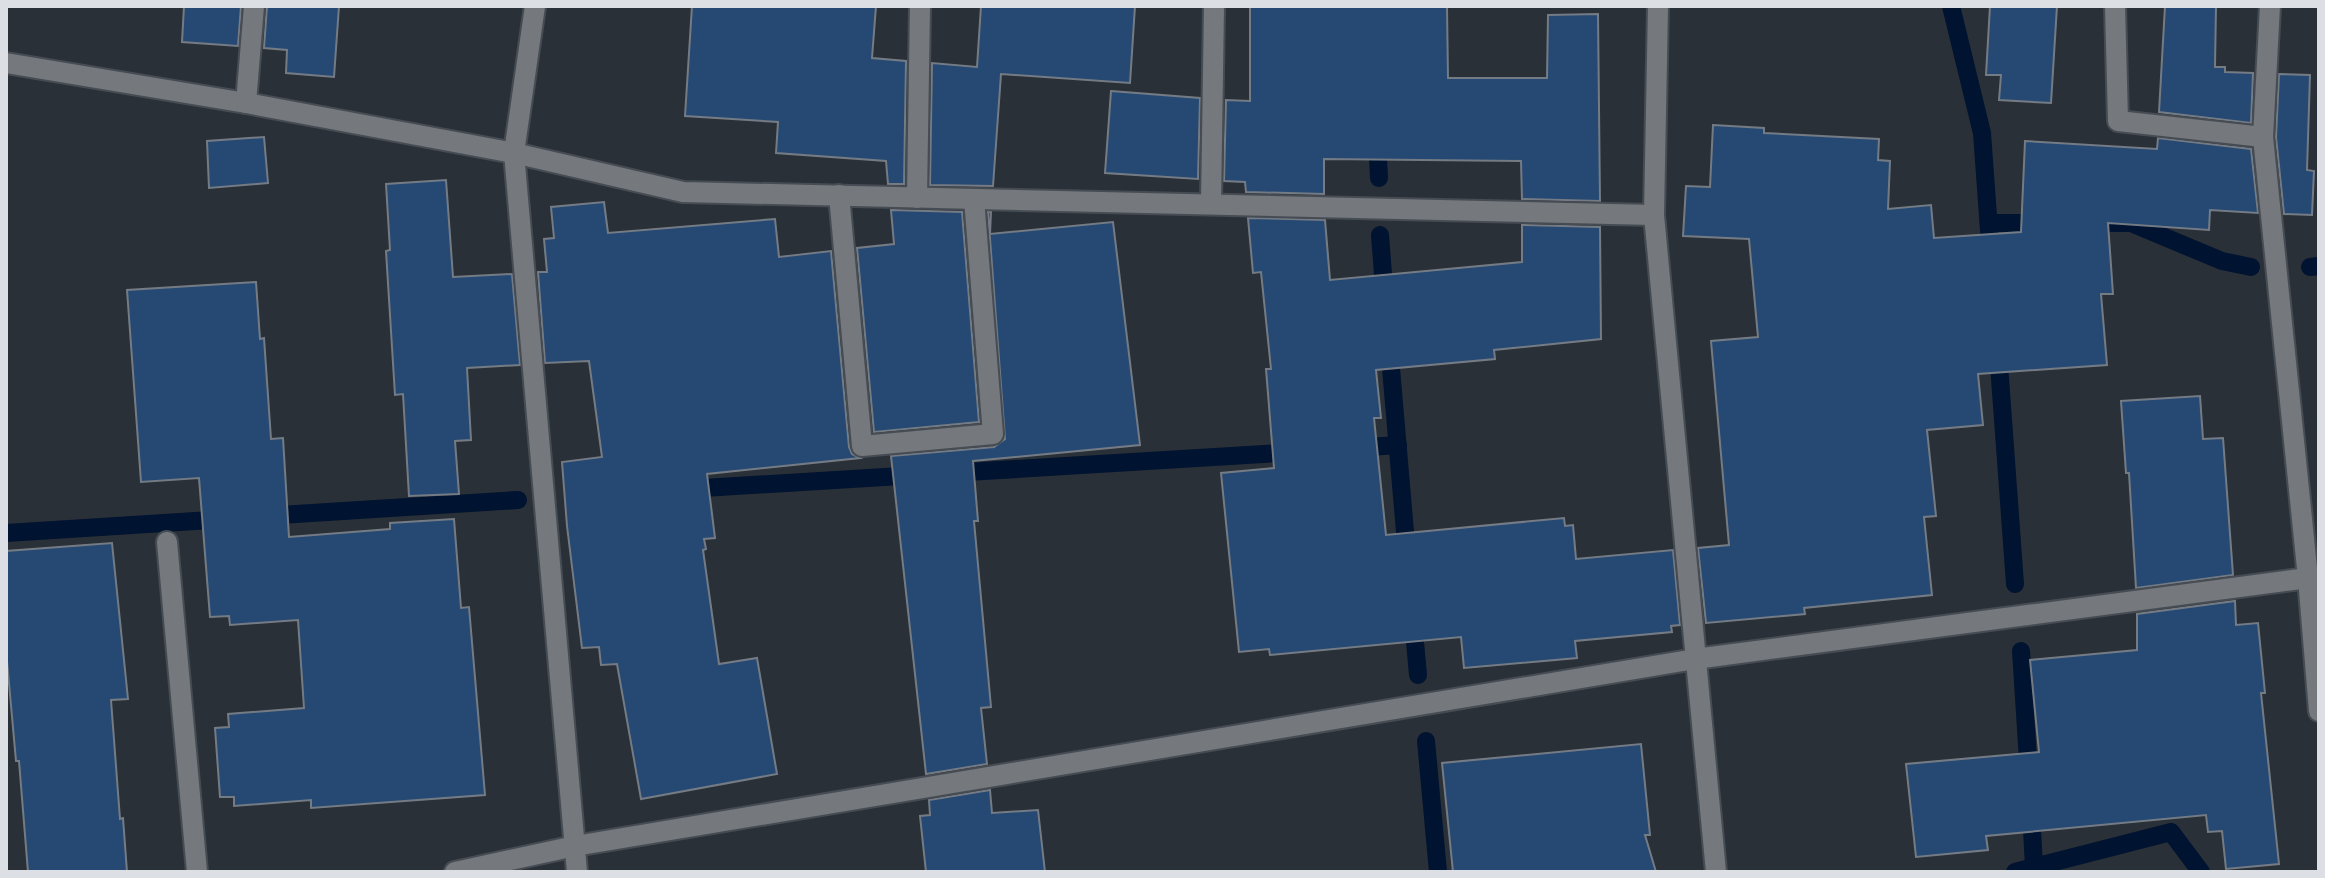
<svg xmlns="http://www.w3.org/2000/svg" width="2325" height="878" viewBox="0 0 2325 878" font-family="'DejaVu Sans',sans-serif">
<style>
.lines{fill:none;stroke-linecap:round;stroke-linejoin:round}
.stream{stroke:#001330;stroke-width:18}
.building{fill:#254973;stroke:#747b84;stroke-width:2}
.minor-casing{stroke:#464c53;stroke-width:24}
.minor{stroke:#75787c;stroke-width:20}
</style>
<rect width="100%" height="100%" fill="#2a3037"/>
<g class="lines">
<g class="stream">
<path d="M1951 6 1982 133 1991 258"/>
<path d="M1377 137 1379 178"/>
<path d="M1989 223H2046"/>
<path d="M2084 223H2131L2222 261 2251 267"/>
<path d="M1380 235 1385 300"/>
<path d="M2310 267 2319 266"/>
<path d="M1389 345 1407 555"/>
<path d="M1998 351 2015 584"/>
<path d="M1354 448 1398 445"/>
<path d="M950 473 1296 452"/>
<path d="M687 489 917 475"/>
<path d="M264 516 518 500"/>
<path d="M6 533 227 519"/>
<path d="M1413 620 1418 675"/>
<path d="M2021 651 2029 776"/>
<path d="M1426 741 1438 872"/>
<path d="M2031 810 2034 867"/>
<path d="M2015 872 2171 832 2201 872"/>
</g>
</g>
<g class="building">
<path d="M184 6H241L238 46 182 42Z"/>
<path d="M267 6H339L334 77 286 73 287 50 264 48Z"/>
<path d="M692 6H876L872 58 906 61 904 184H888L886 161 776 153 778 122 685 116Z"/>
<path d="M981 6H1135L1130 83 1001 74 993 186 930 185 932 63 977 67Z"/>
<path d="M1250 6H1447L1448 78H1547L1548 15 1598 14 1600 201 1522 199 1521 161 1324 159V194L1246 192 1245 182 1224 181 1226 100 1250 101Z"/>
<path d="M1990 6H2057L2051 103 1999 100 2001 75H1986Z"/>
<path d="M2165 6H2216L2215 67H2225V72L2253 73 2251 123 2159 112Z"/>
<path d="M2279 74 2310 75 2307 170 2314 171 2312 215 2284 214 2276 137Z"/>
<path d="M1111 91 1200 98 1198 179 1105 173Z"/>
<path d="M1713 125 1764 128V133L1879 139 1878 160 1890 161 1888 209 1931 205 1934 238 2021 232 2025 141 2157 149 2158 138 2251 149 2258 213 2210 210 2209 230 2108 223 2113 294H2101L2107 365 1978 374 1983 425 1927 430 1936 516 1924 517 1932 595 1804 608 1805 614 1706 623 1698 548 1729 545 1711 341 1758 337 1749 239 1683 236 1686 186 1710 187Z"/>
<path d="M264 137 268 183 209 188 207 141Z"/>
<path d="M446 180 453 277 512 274 520 365 467 368 471 440 455 441 459 494 409 496 403 394 395 395 386 251 390 250 386 184Z"/>
<path d="M604 202 608 233 775 219 779 257 831 251 849 447 852 454 860 458 707 474 715 538 704 539 706 549 703 550 719 664 757 658 777 774 641 799 617 664 601 665 599 647 582 648 567 526 562 462 602 457 589 361 545 363 538 272H547L544 239 554 238 551 207Z"/>
<path d="M891 210 962 212 979 422 874 432 857 248 894 244Z"/>
<path d="M988 212H991L990 234 1113 222 1140 445 973 461 978 521H974L991 707 981 708 987 764 926 774 891 456 994 447 1005 439Z"/>
<path d="M1248 218 1325 220 1330 280 1522 262V225L1600 227 1601 339 1494 350 1495 359 1376 370 1381 418H1374L1386 535 1564 518 1565 526 1573 525 1576 559 1673 550 1680 625 1671 626 1672 632 1575 641 1577 658 1464 668 1461 637 1270 655 1269 649 1239 652 1221 473 1274 468 1266 369H1271L1261 272 1253 273Z"/>
<path d="M256 282 260 339 264 338 271 439 283 438 289 537 390 529V523L454 519 461 608 469 607 485 795 311 808V800L234 806V797H220L215 728 229 727 228 714 304 708 298 620 230 625 229 616 210 617 199 478 141 482 127 290Z"/>
<path d="M2200 396 2203 439 2223 438 2233 575 2136 588 2129 473H2126L2121 401Z"/>
<path d="M112 543 128 699 111 700 120 819 123 818 127 872H28L19 761H16L6 650V551Z"/>
<path d="M2235 601 2236 625 2258 623 2265 693H2261L2279 864 2226 869 2222 831 2208 832 2206 815 1986 836 1988 850 1916 857 1906 764 2039 752 2030 660 2137 650V614Z"/>
<path d="M1641 744 1650 835H1645L1656 872H1453L1442 763Z"/>
<path d="M990 790 992 813 1038 810 1045 872H926L920 816 930 815 929 800Z"/>
</g>
<g class="lines">
<defs>
<g id="minor">
<path d="M535 6 514 153 577 872"/>
<path d="M1658 6 1654 215 1716 872"/>
<path d="M2115 6 2118 121 2263 137"/>
<path d="M2270 6 2263 137 2308 578 2319 711"/>
<path d="M6 63 246 103 514 153 683 192 1654 215"/>
<path d="M246 103 254 6"/>
<path d="M839 195 862 446 993 434 974 199"/>
<path d="M917 198 920 6"/>
<path d="M1211 204 1214 6"/>
<path d="M167 542 197 872"/>
<path d="M455 872 575 846 1695 659 2308 578 2319 581"/>
</g>
</defs>
<use href="#minor" class="minor-casing"/>
<use href="#minor" class="minor"/>
</g>
<rect width="2325" height="878" fill="none" stroke="#dce0e5" stroke-width="16"/>
</svg>
